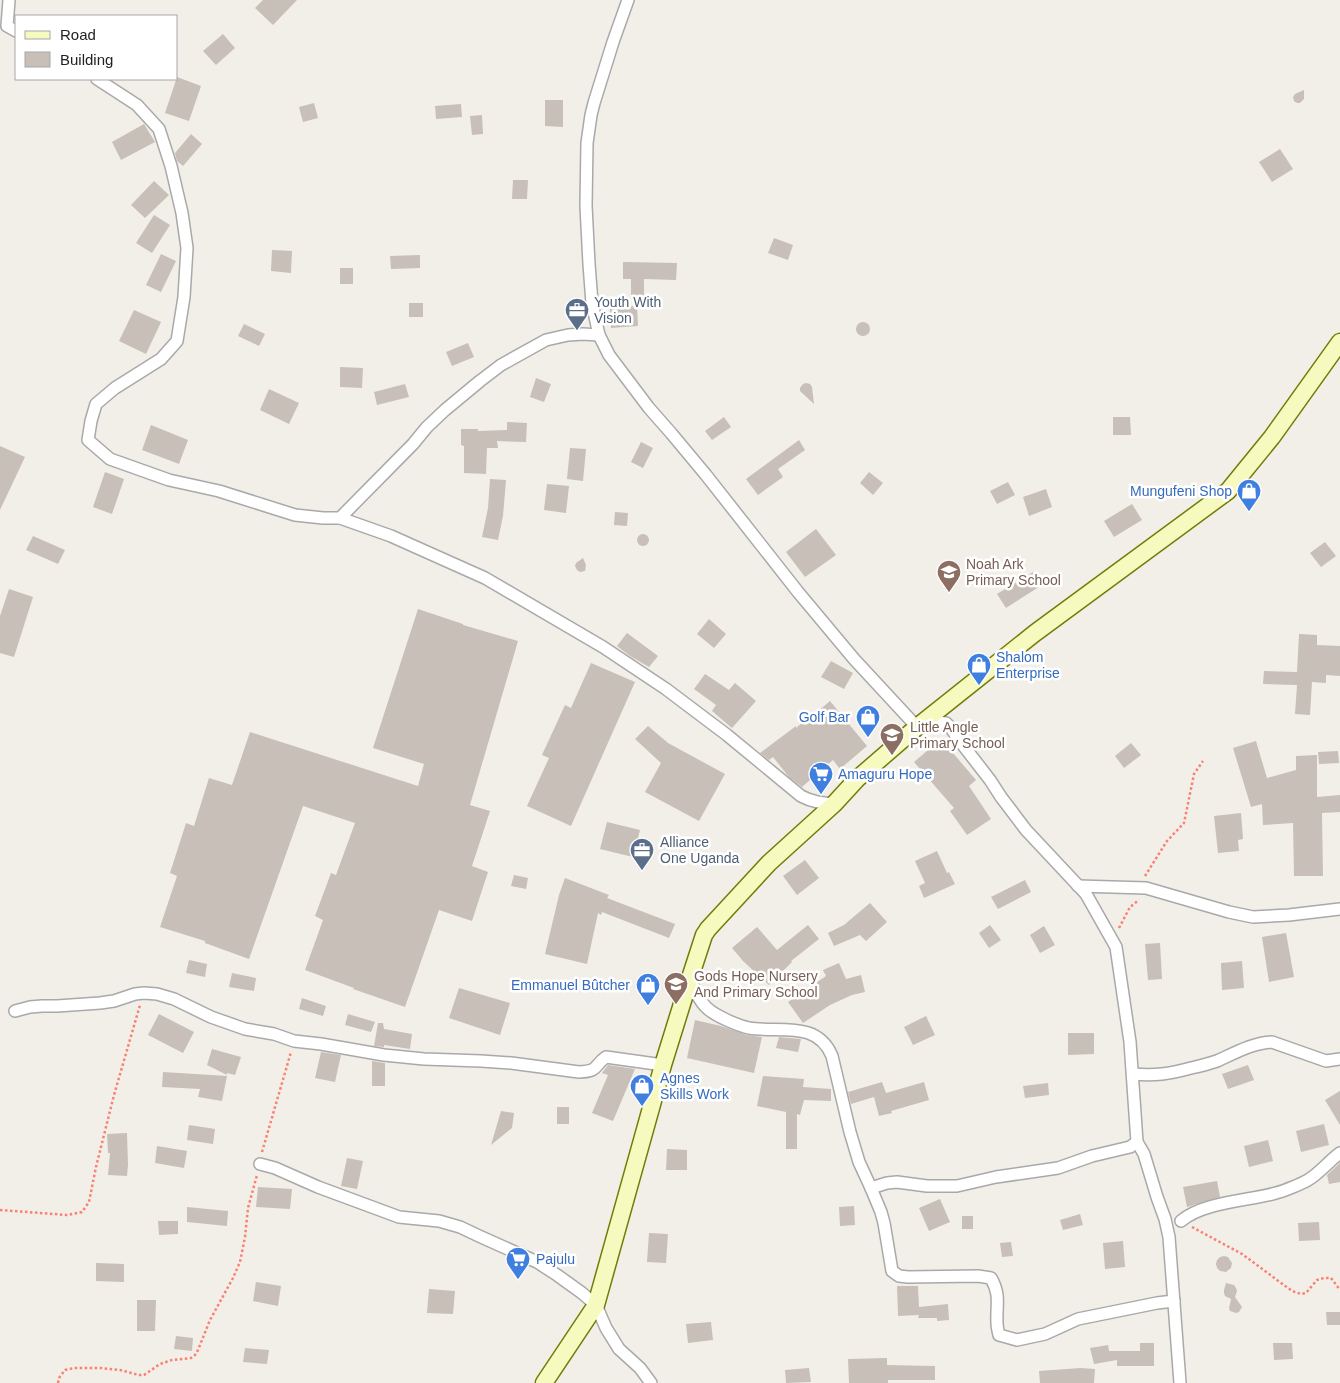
<svg xmlns="http://www.w3.org/2000/svg" width="1340" height="1383" viewBox="0 0 1340 1383" font-family="Arial,sans-serif">
<style>
.building{fill:#c7bfb8}
.lines{fill:none;stroke-linecap:round;stroke-linejoin:round}
.street-casing{stroke:#a9a9a9;stroke-width:14}
.secondary-casing{stroke:#707d05;stroke-width:19}
.path{stroke:#fa8072;stroke-width:2.5;stroke-dasharray:2.5 2.5;stroke-linecap:butt}
.street{stroke:#fff;stroke-width:11}
.secondary{stroke:#f7fabf;stroke-width:16}
.labels{text-anchor:middle;stroke-width:5;stroke-linejoin:round;paint-order:stroke}
.service-label{font-size:14px;fill:#4e5e75;stroke:#fff;text-anchor:start}
.shop-label{font-size:14px;fill:#366cbe;stroke:#fff;text-anchor:start}
.education-label{font-size:14px;fill:#785e54;stroke:#fff;text-anchor:start}
</style>
<rect width="100%" height="100%" fill="#f2efe9"/>
<g class="building">
<path d="M263 0H297L273 25 255 8Z"/>
<path d="M223 34 235 48 216 65 203 51Z"/>
<path d="M177 77 201 86 189 121 165 113Z"/>
<path d="M1304 90V99L1300 103H1297L1294 101 1293 97 1295 94Z"/>
<path d="M545 100H563V127L545 126Z"/>
<path d="M314 103 318 118 303 122 299 107Z"/>
<path d="M461 104 462 117 436 119 435 106Z"/>
<path d="M482 115 483 134 472 135 470 116Z"/>
<path d="M144 124 155 142 121 160 112 142Z"/>
<path d="M191 134 202 144 183 166 177 161 175 153Z"/>
<path d="M1280 149 1293 169 1272 182 1259 162Z"/>
<path d="M513 180H528L527 199H512Z"/>
<path d="M154 181 169 195 145 218 131 205Z"/>
<path d="M154 215 170 225 152 253 136 243Z"/>
<path d="M774 238 793 245 788 260 768 253Z"/>
<path d="M272 250 292 251 291 273 271 271Z"/>
<path d="M161 254 176 261 161 292 146 285Z"/>
<path d="M420 255V268L391 269 390 256Z"/>
<path d="M623 262 677 263 676 280 644 279V295H631V279H623Z"/>
<rect x="340" y="268" width="13" height="16"/>
<rect x="409" y="303" width="14" height="14"/>
<path d="M637 306 638 326 611 328 610 308Z"/>
<path d="M134 310 161 322 146 354 119 341Z"/>
<circle cx="863" cy="329" r="7"/>
<path d="M244 324 265 334 259 346 238 336Z"/>
<path d="M468 343 474 357 452 366 446 352Z"/>
<path d="M340 367 363 368 362 388 340 387Z"/>
<path d="M536 378 551 384 544 402 530 397Z"/>
<path d="M806 383 810 384 812 387 814 404 800 391V388L803 384Z"/>
<path d="M405 384 409 397 377 405 374 392Z"/>
<path d="M269 389 299 403 289 424 260 410Z"/>
<path d="M724 417 731 427 712 440 705 431Z"/>
<path d="M1113 417H1130L1131 435H1113Z"/>
<path d="M507 422 527 423 526 442 497 441 498 448H487L486 474 464 473V446L461 445V429H478V431L507 430Z"/>
<path d="M151 425 188 440 179 464 142 450Z"/>
<path d="M799 440 805 450 778 469 783 477 758 495 746 479Z"/>
<path d="M641 442 653 448 643 468 631 462Z"/>
<path d="M0 446 25 457 0 510Z"/>
<path d="M570 448 586 449 583 481 567 479Z"/>
<path d="M105 472 124 479 112 514 93 507Z"/>
<path d="M869 472 883 483 873 495 860 483Z"/>
<path d="M490 479 506 480 503 516 498 540 482 537 488 508Z"/>
<path d="M1008 482 1015 495 997 504 990 491Z"/>
<path d="M547 484 569 486 566 513 544 510Z"/>
<path d="M1046 489 1052 507 1029 516 1023 497Z"/>
<path d="M1132 504 1142 520 1114 537 1104 521Z"/>
<path d="M615 512 628 513 627 526 614 525Z"/>
<path d="M816 529 836 555 805 577 786 552Z"/>
<circle cx="643" cy="540" r="6"/>
<path d="M33 536 65 550 58 564 26 550Z"/>
<path d="M1325 542 1336 556 1321 567 1310 553Z"/>
<path d="M583 558 586 565 585 571 580 572 577 570 575 566 576 563Z"/>
<path d="M1033 572 1042 585 1006 608 997 594Z"/>
<path d="M9 589 33 597 14 657 0 653V616Z"/>
<path d="M418 609 463 624V625L518 641 470 805 490 811 472 866 488 872 472 921 439 910 405 1007 353 989 354 988 305 970 323 920 315 916 331 873 336 875 355 823 303 806 249 959 205 943V941L160 927 177 876 170 873 186 823 194 826 209 778 232 785 250 732 418 786 424 764 373 748Z"/>
<path d="M709 619 726 634 714 648 697 634Z"/>
<path d="M627 633 658 656 649 667 630 656 617 646Z"/>
<path d="M1299 634 1317 635V645L1340 646V676L1326 675V683L1312 682 1310 715 1295 714 1297 685 1263 684 1264 671 1297 672Z"/>
<path d="M831 661 853 673 844 689 821 677Z"/>
<path d="M591 663 635 682 571 826 527 806 549 758 542 755 565 705 571 708Z"/>
<path d="M705 674 729 690 735 683 756 701 732 728 712 711 716 705 694 689Z"/>
<path d="M830 701 867 746 840 769 833 760 802 787 789 777 773 757 769 760 760 753 796 726V728L809 717 810 718Z"/>
<path d="M648 726 668 743 725 774 699 821 645 792 661 763 635 739Z"/>
<path d="M941 739 976 780 969 786 991 819 967 835 950 811 954 808 914 762Z"/>
<path d="M1256 741 1267 778 1296 770V756L1317 755V797L1340 795V812L1322 813 1323 876H1294L1293 823 1263 825 1262 804 1251 807 1233 748Z"/>
<path d="M1131 743 1141 755 1124 768 1115 756Z"/>
<path d="M1338 751 1339 763 1319 764 1318 752Z"/>
<path d="M1241 813 1243 839 1238 840 1239 851 1218 853 1214 816Z"/>
<path d="M607 822 640 830 633 857 600 849Z"/>
<path d="M937 851 947 873 949 872 955 884 924 898 919 886 925 883 915 861Z"/>
<path d="M805 860 819 878 797 895 783 876Z"/>
<path d="M514 875 528 878 526 889 511 886Z"/>
<path d="M565 878 609 895 607 898 675 924 669 938 602 912 601 915 598 913 587 964 545 954 559 895Z"/>
<path d="M1025 880 1031 892 998 909 991 897Z"/>
<path d="M870 903 887 922 866 941 860 935 834 946 828 933 844 925Z"/>
<path d="M808 925 819 939 791 961 792 962 769 985 743 961 732 948 757 927 777 950Z"/>
<path d="M990 925 1001 940 989 948 979 933Z"/>
<path d="M1044 926 1055 945 1040 953 1030 935Z"/>
<path d="M1286 933 1294 977 1269 982 1262 937Z"/>
<path d="M1160 943 1162 979 1148 980 1145 944Z"/>
<path d="M189 960 207 964 205 977 186 973Z"/>
<path d="M1242 961 1244 988 1222 990 1221 963Z"/>
<path d="M839 963 846 979 861 975 865 992 852 995 830 1005 803 1023 788 1002 826 976 823 970Z"/>
<path d="M232 973 256 978 254 991 229 987Z"/>
<path d="M459 988 510 1003 500 1035 449 1018Z"/>
<path d="M302 998 326 1006 323 1016 299 1009Z"/>
<path d="M159 1014 194 1032 183 1053 148 1035Z"/>
<path d="M348 1014 375 1022 371 1032 345 1025Z"/>
<path d="M926 1016 935 1035 913 1045 904 1027Z"/>
<path d="M695 1020 721 1026 747 1035 762 1037 754 1073 687 1058Z"/>
<path d="M378 1023H383L384 1029 412 1034 410 1049 384 1045V1047L374 1046Z"/>
<path d="M1068 1033H1094V1054L1068 1055Z"/>
<path d="M779 1037 801 1039 798 1052 776 1048Z"/>
<path d="M212 1049 241 1057 235 1075 227 1073V1075L207 1065Z"/>
<path d="M321 1052 341 1055 335 1082 315 1078Z"/>
<path d="M372 1061 385 1063V1086H372Z"/>
<path d="M608 1065 635 1069 613 1121 592 1113 608 1075 602 1073Z"/>
<path d="M1248 1065 1254 1080 1228 1089 1222 1074Z"/>
<path d="M163 1072 227 1076 222 1101 198 1097 200 1089 162 1087Z"/>
<path d="M763 1076 804 1079 803 1087 831 1089V1101L804 1100 800 1115 797 1114V1149H786V1112L757 1106Z"/>
<path d="M882 1082 886 1093 924 1082 929 1100 891 1111 892 1113 879 1116 874 1097 851 1104 848 1092Z"/>
<path d="M1048 1083 1049 1095 1025 1098 1023 1086Z"/>
<path d="M1340 1091V1125L1325 1100Z"/>
<rect x="557" y="1107" width="12" height="17"/>
<path d="M501 1111 514 1113 512 1128 491 1145Z"/>
<path d="M1324 1124 1329 1145 1301 1152 1296 1131Z"/>
<path d="M189 1125 215 1129 213 1144 187 1140Z"/>
<path d="M127 1133 128 1165 127 1176 108 1175 110 1153H108L107 1134Z"/>
<path d="M1268 1140 1273 1161 1249 1167 1244 1146Z"/>
<path d="M157 1146 187 1151 184 1168 155 1163Z"/>
<path d="M667 1149 687 1150V1170H666Z"/>
<path d="M347 1158 363 1161 357 1189 341 1186Z"/>
<path d="M1340 1163V1182L1329 1184 1327 1175Z"/>
<path d="M1217 1181 1220 1197 1187 1207 1183 1187Z"/>
<path d="M258 1187 292 1189 290 1209 256 1207Z"/>
<path d="M940 1199 950 1222 929 1231 919 1208Z"/>
<path d="M854 1206 855 1225 840 1226 839 1207Z"/>
<path d="M187 1207 228 1211 227 1226 187 1222Z"/>
<path d="M1080 1214 1083 1225 1063 1230 1060 1220Z"/>
<rect x="962" y="1216" width="11" height="13"/>
<path d="M158 1221H178V1234L159 1235Z"/>
<path d="M1319 1222 1320 1240 1299 1241 1298 1223Z"/>
<path d="M649 1233 668 1234 666 1263 647 1262Z"/>
<path d="M1123 1241 1125 1267 1105 1269 1103 1243Z"/>
<path d="M1011 1242 1013 1256 1002 1257 1000 1243Z"/>
<path d="M1224 1256 1228 1257 1232 1263 1231 1268 1226 1272 1220 1271 1217 1268 1216 1264 1217 1260 1220 1257Z"/>
<path d="M96 1263 124 1264V1282L96 1281Z"/>
<path d="M256 1282 281 1286 278 1306 253 1301Z"/>
<path d="M1226 1283 1234 1285 1236 1288 1237 1291 1235 1297 1242 1307 1239 1312 1236 1313 1230 1311 1229 1308 1231 1299 1225 1296 1224 1293V1290Z"/>
<path d="M897 1286H918L919 1307 948 1304 949 1320 937 1321V1318H918L919 1315 898 1316Z"/>
<path d="M429 1289 455 1291 453 1314 427 1313Z"/>
<path d="M137 1300H156L155 1331H137Z"/>
<path d="M1326 1312H1340V1325H1327Z"/>
<path d="M711 1322 713 1340 688 1343 686 1324Z"/>
<path d="M176 1336 193 1338 192 1351 174 1349Z"/>
<path d="M1140 1343H1154V1366H1117V1360L1094 1364 1090 1348 1108 1345 1109 1351H1140Z"/>
<path d="M1273 1343H1292L1293 1359 1274 1360Z"/>
<path d="M245 1348 269 1350 267 1364 243 1362Z"/>
<path d="M887 1358V1365L935 1366V1380H888V1383H849L848 1359Z"/>
<path d="M809 1368 811 1382 786 1383 785 1370Z"/>
<path d="M1080 1368 1095 1369 1094 1383H1040L1039 1371Z"/>
</g>
<g class="lines">
<defs>
<g id="street">
<path d="M9 0 7 26 16 31"/>
<path d="M628 0 613 42 594 103 591 115 587 143 586 206 589 264 592 303 599 335 609 355 649 408 671 433 706 475 798 592 854 659 917 727 938 722 946 723 951 728 959 740 990 780 1001 797 1026 830 1086 894 1116 947 1130 1042 1137 1142 1144 1154 1157 1197 1165 1219 1169 1237 1180 1383"/>
<path d="M97 79 137 105 159 129 171 166 182 213 187 248 184 297 177 341 161 359 115 388 96 404 91 421 88 440 110 459 169 480 219 491 295 515 323 518H340L413 444 427 427 445 410 480 381 501 365 546 340 568 335 583 334 599 335"/>
<path d="M340 518 391 536 485 578 603 647 666 689 727 735 801 796C812 802 822 803 834 804"/>
<path d="M1078 886 1146 888 1229 912 1253 917 1289 915 1340 909"/>
<path d="M690 978C694 988 699 1001 707 1008 715 1016 739 1026 749 1028 780 1033 817 1020 832 1056L850 1132 859 1162 871 1188 887 1183 897 1182 927 1186H957L996 1177 1058 1168 1092 1156 1130 1147 1137 1142"/>
<path d="M15 1011 30 1007 42 1006H57L100 1003 114 1001 135 994 144 993 157 994 174 999 211 1017 245 1029 274 1034 294 1041 321 1044 384 1055 424 1059 481 1061 511 1063 579 1072C600 1071 593 1066 606 1057L663 1065"/>
<path d="M1133 1074C1155 1076 1169 1074 1191 1068 1200 1066 1208 1064 1217 1061 1235 1053 1252 1043 1272 1042L1326 1061 1340 1059"/>
<path d="M260 1164 275 1168 318 1187 399 1217 439 1221 460 1227 479 1236 537 1262 557 1275 582 1293 596 1305 606 1328 619 1349 640 1368 651 1383"/>
<path d="M871 1188 881 1212 884 1223 892 1271 899 1276 908 1277 978 1276 991 1278C1001 1296 996 1304 997 1323 997 1327 998 1331 999 1335L1017 1340 1045 1334 1078 1319 1157 1303 1174 1301"/>
<path d="M1181 1221C1203 1202 1248 1201 1276 1193 1284 1191 1301 1184 1308 1180 1320 1173 1329 1161 1340 1153"/>
</g>
<path id="secondary" d="M544 1383 596 1305 663 1065 690 978 704 935 708 929 769 863 834 804 857 779 917 727 1035 633 1228 491 1272 437 1340 342"/>
</defs>
<use href="#street" class="street-casing"/>
<use href="#secondary" class="secondary-casing"/>
<g class="path">
<path d="M1145 876 1167 841 1184 823 1194 774 1203 761"/>
<path d="M1119 928 1130 907 1139 900"/>
<path d="M262 1152 291 1052"/>
<path d="M0 1210 67 1215 82 1212 89 1202 96 1167 114 1095 140 1005"/>
<path d="M1192 1227 1242 1254 1292 1291 1301 1294 1306 1293 1317 1280 1324 1278H1331L1340 1290"/>
<path d="M58 1383 59 1378 65 1370 74 1368H101L120 1370 139 1375H144L160 1364 172 1360 191 1358 195 1355 198 1350 210 1320 233 1278 240 1262 245 1237 248 1208 257 1175"/>
</g>
<use href="#street" class="street"/>
<use href="#secondary" class="secondary"/>
</g>
<defs>
<symbol id="office-pin" viewBox="-11 -11 22 30"><path d="M0 17L-7.5 6A9.5 9.5 0 1 1 7.5 6Z" fill="#5c6f8a" stroke="#fff"/><path d="M-6-3h4V-5.5h4V-3h4V5H-6ZM-1-4.5V-3h2v-1.5ZM-6 0V1H6V0Z" fill="#fff"/></symbol>
<symbol id="shop-pin" viewBox="-11 -11 22 30"><path d="M0 17L-7.5 6A9.5 9.5 0 1 1 7.5 6Z" fill="#3f7fe0" stroke="#fff"/><path d="M-5-2.5h2.3a2.7 3.5 0 0 1 5.4 0H5L5.5 6h-11ZM-1.5-2.5h3a1.5 2.3 0 0 0-3 0Z" fill="#fff"/></symbol>
<symbol id="school-pin" viewBox="-11 -11 22 30"><path d="M0 17L-7.5 6A9.5 9.5 0 1 1 7.5 6Z" fill="#8d6e63" stroke="#fff"/><path d="M0-5L7-2L0 1L-7-2ZM-4 1L0 2.5L4 1V4Q0 6-4 4Z" fill="#fff"/></symbol>
<symbol id="supermarket-pin" viewBox="-11 -11 22 30"><path d="M0 17L-7.5 6A9.5 9.5 0 1 1 7.5 6Z" fill="#3f7fe0" stroke="#fff"/><path d="M-6-5.5h2.5l.6 2H6L4.5 2H-2.5L-4.4-4H-6ZM-1.5 3.2a1.3 1.3 0 1 0 .1 0ZM3 3.2a1.3 1.3 0 1 0 .1 0Z" fill="#fff"/></symbol>
</defs>
<g fill-rule="evenodd">
<use href="#office-pin" x="563" y="296" width="28" height="38"/>
<use href="#shop-pin" x="1235" y="477" width="28" height="38"/>
<use href="#school-pin" x="935" y="558" width="28" height="38"/>
<use href="#shop-pin" x="965" y="651" width="28" height="38"/>
<use href="#shop-pin" x="854" y="703" width="28" height="38"/>
<use href="#school-pin" x="878" y="721" width="28" height="38"/>
<use href="#supermarket-pin" x="807" y="760" width="28" height="38"/>
<use href="#office-pin" x="628" y="836" width="28" height="38"/>
<use href="#school-pin" x="662" y="970" width="28" height="38"/>
<use href="#shop-pin" x="634" y="971" width="28" height="38"/>
<use href="#shop-pin" x="628" y="1072" width="28" height="38"/>
<use href="#supermarket-pin" x="504" y="1245" width="28" height="38"/>
</g>
<g class="labels">
<g class="service-label">
<text x="594" y="307">Youth With<tspan x="594" dy="16">Vision</tspan></text>
<text x="660" y="847">Alliance<tspan x="660" dy="16">One Uganda</tspan></text>
</g>
<g class="shop-label">
<text x="1232" y="496" text-anchor="end">Mungufeni Shop</text>
<text x="996" y="662">Shalom<tspan x="996" dy="16">Enterprise</tspan></text>
<text x="850" y="722" text-anchor="end">Golf Bar</text>
<text x="838" y="779">Amaguru Hope</text>
<text x="630" y="990" text-anchor="end">Emmanuel Bûtcher</text>
<text x="660" y="1083">Agnes<tspan x="660" dy="16">Skills Work</tspan></text>
<text x="536" y="1264">Pajulu</text>
</g>
<g class="education-label">
<text x="966" y="569">Noah Ark<tspan x="966" dy="16">Primary School</tspan></text>
<text x="910" y="732">Little Angle<tspan x="910" dy="16">Primary School</tspan></text>
<text x="694" y="981">Gods Hope Nursery<tspan x="694" dy="16">And Primary School</tspan></text>
</g>
</g>
<rect x="15" y="15" width="162" height="65" fill="#ffffff" stroke="#a7a7a7"/>
<rect x="25" y="31" width="25" height="8" fill="#f7fabf" stroke="#a7a7a7"/>
<text x="60" y="40" font-size="15" fill="#222222">Road</text>
<rect x="25" y="52" width="25" height="15" fill="#c7bfb8" stroke="#a7a7a7"/>
<text x="60" y="65" font-size="15" fill="#222222">Building</text>
</svg>
